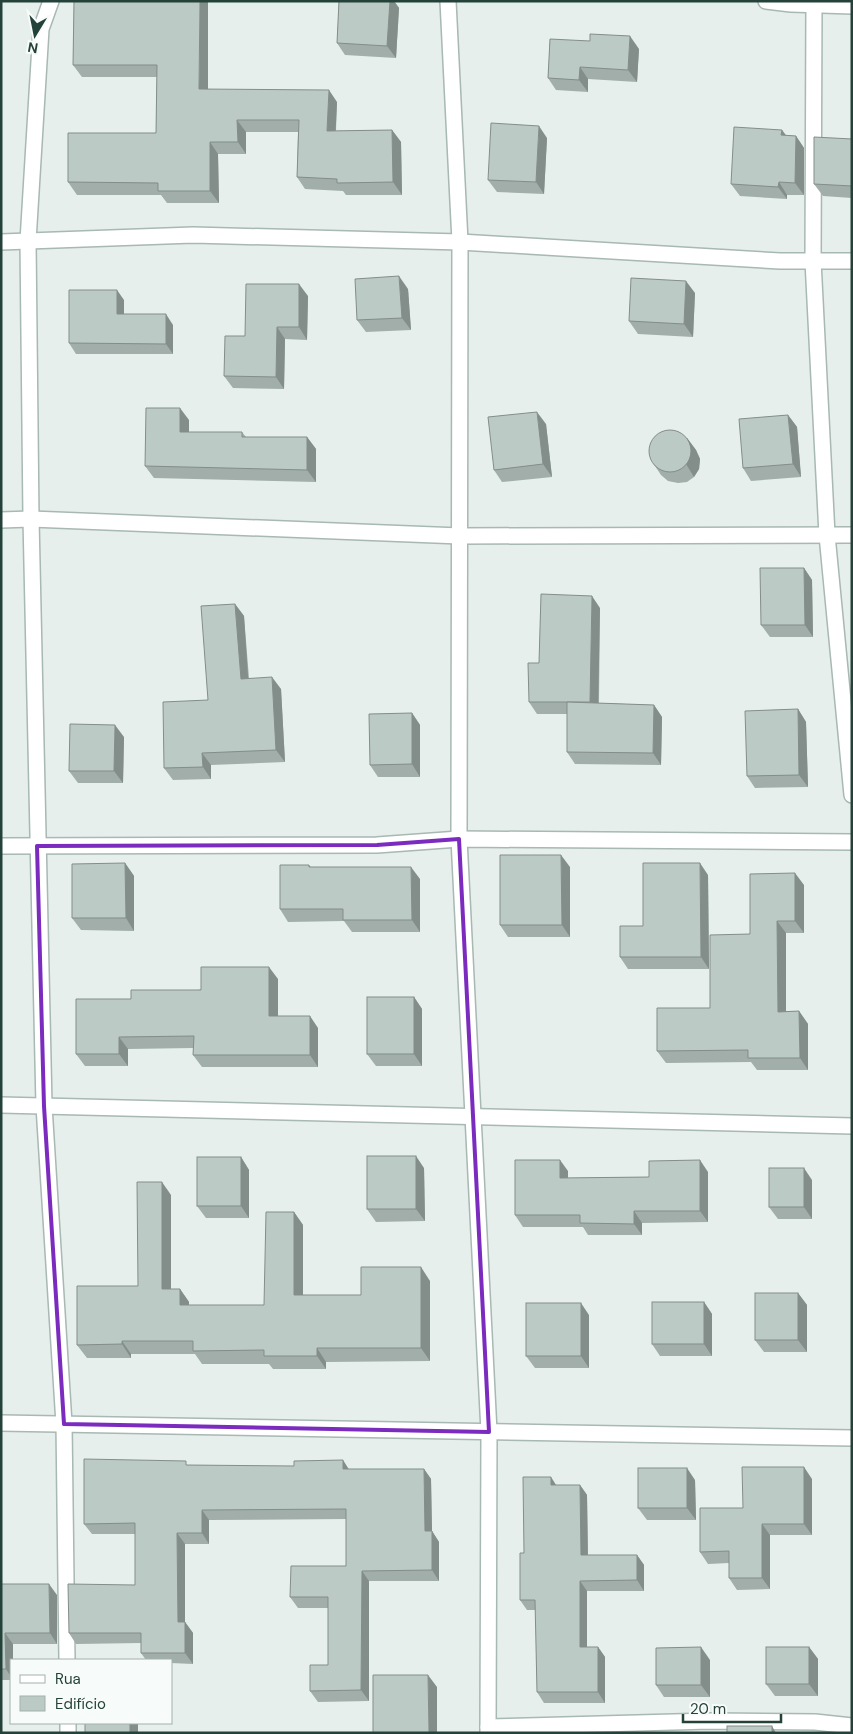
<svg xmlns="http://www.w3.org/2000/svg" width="853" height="1734" viewBox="0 0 853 1734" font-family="'DM Sans',sans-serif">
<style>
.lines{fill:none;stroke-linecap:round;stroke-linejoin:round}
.minor-casing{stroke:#a8b8b2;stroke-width:18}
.minor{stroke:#fff;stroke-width:15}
.wall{fill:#a1aea9}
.shaded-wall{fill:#838d89}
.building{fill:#bbcac4;stroke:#838d89}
.marked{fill:none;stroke:#7b2cbf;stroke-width:4;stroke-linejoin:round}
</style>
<rect width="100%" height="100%" fill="#e6efeb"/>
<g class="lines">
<defs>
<g id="minor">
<path d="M51 1 41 29 28 241 31 519 44 1106 64 1424 67 1660"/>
<path d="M448 1 460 242 459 839 489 1432 488 1733"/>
<path d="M766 1 791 4 852 6"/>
<path d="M814 1 813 261 827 535 852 795"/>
<path d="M1 242 193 235 460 242 780 261H852"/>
<path d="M1 520 31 519 460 536 852 535"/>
<path d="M1 846 377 845 459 839 852 842"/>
<path d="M1 1105 852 1126"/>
<path d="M1 1423 852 1438"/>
<path d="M68 1723V1733"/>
<path d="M488 1727 710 1721 815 1722 852 1726"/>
</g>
</defs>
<use href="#minor" class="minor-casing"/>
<use href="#minor" class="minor"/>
</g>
<g class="wall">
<path d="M74 1 208 89 337 102 336 131 392 130 401 142 402 195H346L343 191 305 189 297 177 298 132H246V154H218L219 203H167L161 195H77L68 182 156 133 157 77H82L73 65Z"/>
<path d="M339 1H394L399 8 396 58 345 55 337 43Z"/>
<path d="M550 39 639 49 637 82 588 79V92L556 90 548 78Z"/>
<path d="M782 130 786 135 796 136 804 148V195H787V199L740 196 731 184Z"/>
<path d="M547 138 544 194 497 192 488 180Z"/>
<path d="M852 139V198L823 196 814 184Z"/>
<path d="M408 289 411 330 366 332 357 320Z"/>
<path d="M695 293 693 337 638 334 629 321Z"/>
<path d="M308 296 307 340 285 339 284 389 233 388 224 376 245 336Z"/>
<path d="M124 300V314L173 325V354H76L69 343Z"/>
<path d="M788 415 797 427 801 477 751 481 743 468Z"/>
<path d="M189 420V432H242L246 437H307L316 449V482L154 478 145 466Z"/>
<path d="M546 424 552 477 502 482 494 470Z"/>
<path d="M687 438 696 450 700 459 699 469 694 477 687 482 678 483 668 481 661 475 653 463Z"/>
<path d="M804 568 812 580 813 637H770L761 625Z"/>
<path d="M235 604 244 616 249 678 281 689 285 762 211 765V779L173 780 164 768 208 700Z"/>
<path d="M600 608 599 703 654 705 662 717 661 765 575 764 567 752V714H537L529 702 539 663Z"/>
<path d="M798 709 806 722 808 787 755 788 747 776Z"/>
<path d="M412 713 420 725V777H378L370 765Z"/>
<path d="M124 737 123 783H78L69 771Z"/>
<path d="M125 863 134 876V931L81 930 72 918Z"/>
<path d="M309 865 311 867 420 879V932H352L344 921 288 922 280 909Z"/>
<path d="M570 867V937H508L500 925Z"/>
<path d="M708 875 709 969H628L620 957 643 926Z"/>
<path d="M804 885V933H786V1011H799L808 1024V1070H757L751 1062 666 1063 657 1051 710 1008 750 934Z"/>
<path d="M278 979V1016L318 1028V1067H202L193 1055V1048L128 1049V1066H85L76 1054 131 999Z"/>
<path d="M414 997 422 1009V1066H376L367 1054Z"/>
<path d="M241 1157 249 1170V1218H206L197 1206Z"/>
<path d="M424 1168 425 1221 376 1222 367 1209Z"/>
<path d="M568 1171V1178L649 1177 708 1172V1222L642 1223V1235H588L583 1227H523L515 1215Z"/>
<path d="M812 1180V1219H778L769 1207Z"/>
<path d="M171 1195V1289H180L189 1302V1305H264L294 1212 303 1225V1295H361L430 1281V1361L326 1362V1369H273L269 1364H202L195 1354H131V1358H87L77 1345 138 1286Z"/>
<path d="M798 1293 807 1305V1352H764L755 1340Z"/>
<path d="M704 1302 712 1314V1356H660L652 1344Z"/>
<path d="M589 1315V1368H535L526 1356Z"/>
<path d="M188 1465 349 1469H424L431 1479 432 1531 439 1542V1581H369V1701L318 1702 310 1691 328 1665V1608H298L290 1597 346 1566V1519L209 1520V1544H185V1622L193 1633V1664L171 1663V1660H146L141 1653V1643L76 1644 69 1633 135 1585V1534H92L84 1524Z"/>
<path d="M812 1479V1535H770V1589L737 1590 729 1578V1563L708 1564 700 1552 743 1508Z"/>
<path d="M695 1480 696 1520H647L638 1508Z"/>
<path d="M556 1485H580L587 1495 588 1555H637L644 1565V1591H587V1647H598L605 1657V1703H544L537 1692 536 1610H527L520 1600 524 1553Z"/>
<path d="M1 1584 57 1595V1644H13V1660H11V1680H1Z"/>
<path d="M809 1647 818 1659V1696H775L766 1684Z"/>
<path d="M710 1660V1697H664L656 1685Z"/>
</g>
<g class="shaded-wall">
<path d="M200 1H208V101L199 89Z"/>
<path d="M390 1H394L399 8 396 58 387 46Z"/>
<path d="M630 36 639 49 637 82 628 70Z"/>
<path d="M580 67 588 79V92L579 80Z"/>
<path d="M329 90 337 102 335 143 327 131Z"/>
<path d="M237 120 246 132V154L238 142Z"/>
<path d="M539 126 547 138 544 194 536 182Z"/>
<path d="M392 130 401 142 402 195 393 182Z"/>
<path d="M782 130 790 142 781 135Z"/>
<path d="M796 136 804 148V195L795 183Z"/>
<path d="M210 142 218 154 219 203 210 191Z"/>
<path d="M779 182 787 195V199L778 187Z"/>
<path d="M399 276 408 289 411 330 402 318Z"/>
<path d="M686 281 695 293 693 337 684 324Z"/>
<path d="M299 284 308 296 307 340 299 327Z"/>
<path d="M117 290 124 300V325L117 314Z"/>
<path d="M166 314 173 325V354L166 344Z"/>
<path d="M277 327 285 339 284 389 276 377Z"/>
<path d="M180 408 189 420V444L180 432Z"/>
<path d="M537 412 546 424 552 477 543 464Z"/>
<path d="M788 415 797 427 801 477 793 464Z"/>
<path d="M307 437 316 449V482L307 470Z"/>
<path d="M687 438 696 450 700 459 699 469 694 477 686 464Z"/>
<path d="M804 568 812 580 813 637 805 625Z"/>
<path d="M592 596 600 608 598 714 590 702Z"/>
<path d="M235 604 244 616 249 691 241 679Z"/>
<path d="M272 677 281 689 285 762 276 750Z"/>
<path d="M654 705 662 717 661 765 653 753Z"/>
<path d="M798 709 806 722 808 787 799 775Z"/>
<path d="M412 713 420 725V777L412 764Z"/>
<path d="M115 725 124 737 123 783 114 771Z"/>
<path d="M202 753 211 765V779L203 767Z"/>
<path d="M561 855 570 867V937L562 925Z"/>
<path d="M125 863 134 876V931L126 918Z"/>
<path d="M700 863 708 875 709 969 701 957Z"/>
<path d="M411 867 420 879V932L412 920Z"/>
<path d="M795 873 804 885V933L795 921Z"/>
<path d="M777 921 786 933V1024L778 1012Z"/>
<path d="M269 967 278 979V1028L269 1016Z"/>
<path d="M414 997 422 1009V1066L414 1054Z"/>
<path d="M799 1011 808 1024V1070L800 1058Z"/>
<path d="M310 1016 318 1028V1067L310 1055Z"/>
<path d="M119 1037 128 1049V1066L119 1054Z"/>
<path d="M416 1156 424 1168 425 1221 416 1209Z"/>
<path d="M241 1157 249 1170V1218L241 1206Z"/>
<path d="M560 1160 568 1171V1189L560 1178Z"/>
<path d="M700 1160 708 1172V1222L700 1211Z"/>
<path d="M804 1168 812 1180V1219L804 1207Z"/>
<path d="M162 1182 171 1195V1302L162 1289Z"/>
<path d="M634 1211 642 1223V1235L634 1224Z"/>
<path d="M294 1212 303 1225V1309L294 1295Z"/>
<path d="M421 1267 430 1281V1361L421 1348Z"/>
<path d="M180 1289 189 1302V1318L180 1305Z"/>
<path d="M798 1293 807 1305V1352L798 1340Z"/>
<path d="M704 1302 712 1314V1356L704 1344Z"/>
<path d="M581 1303 589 1315V1368L581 1356Z"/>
<path d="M122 1341 131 1354V1358L122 1344Z"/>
<path d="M317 1348 326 1362V1369L317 1356Z"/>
<path d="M343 1460 350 1471 343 1469Z"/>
<path d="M804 1467 812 1479V1535L804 1524Z"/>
<path d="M687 1468 695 1480 696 1520 687 1508Z"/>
<path d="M424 1469 431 1479 432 1531 439 1542V1581L432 1570 425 1531Z"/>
<path d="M551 1477 558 1488 551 1485Z"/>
<path d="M580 1485 587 1495 588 1565 581 1555Z"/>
<path d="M202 1510 209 1520V1544L202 1533Z"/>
<path d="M762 1524 770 1535V1589L762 1578Z"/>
<path d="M177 1533 185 1544V1633L178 1622Z"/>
<path d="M637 1555 644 1565V1591L637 1580Z"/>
<path d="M362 1571 369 1581V1701L361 1690Z"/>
<path d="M580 1581 587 1591V1657L580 1647Z"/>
<path d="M49 1584 57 1595V1644L50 1633Z"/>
<path d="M185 1622 193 1633V1664L185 1653Z"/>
<path d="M5 1633 13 1644V1660H11V1677L6 1669Z"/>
<path d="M598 1647 605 1657V1703L598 1692Z"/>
<path d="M701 1647 710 1660V1697L701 1685Z"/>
<path d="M809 1647 818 1659V1696L809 1684Z"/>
<path d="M428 1675 437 1687V1733H429Z"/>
<rect x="130" y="1723" width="8" height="10"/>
<path d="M772 1726 776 1733H772Z"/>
</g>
<g class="building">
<path d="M74 1H200L199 89 329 90 327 131 392 130 393 182 337 183V179L297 177 299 120H237L238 142H210V191H158V183L68 182V133H156L157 65H73Z"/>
<path d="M339 1H390L387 46 337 43Z"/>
<path d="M590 34 630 36 628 70 580 67 579 80 548 78 550 39 590 41Z"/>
<path d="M491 123 539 126 536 182 488 180Z"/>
<path d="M734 127 782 130 781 135 796 136 795 183 779 182 778 187 731 184Z"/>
<path d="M814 137 852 139V186L814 184Z"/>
<path d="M399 276 402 318 357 320 355 279Z"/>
<path d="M631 278 686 281 684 324 629 321Z"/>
<path d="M246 284H299V327H277L276 377 224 376 225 336H245Z"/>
<path d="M69 290H117V314H166V344L69 343Z"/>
<path d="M146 408H180V432H242V437H307V470L145 466Z"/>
<path d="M537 412 543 464 494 470 488 417Z"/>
<path d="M788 415 793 464 743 468 739 419Z"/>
<circle cx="670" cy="451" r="21"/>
<path d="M760 568H804L805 625H761Z"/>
<path d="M541 594 592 596 590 702H529L528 663H539Z"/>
<path d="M235 604 241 679 272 677 276 750 202 753 203 767 164 768 163 702 208 700 201 606Z"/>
<path d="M567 702 654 705 653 753 567 752Z"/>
<path d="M798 709 799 775 747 776 745 711Z"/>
<path d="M412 713V764L370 765 369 714Z"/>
<path d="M70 724 115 725 114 771H69Z"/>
<path d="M500 855H561L562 925H500Z"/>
<path d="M125 863 126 918H72V864Z"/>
<path d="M643 863H700L701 957H620V926H643Z"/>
<path d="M280 865H309V867H411L412 920H343V909H280Z"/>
<path d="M795 873V921H777L778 1012 799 1011 800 1058H748V1050L657 1051V1008H710V935L750 934V874Z"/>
<path d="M201 967H269V1016H310V1055H193L194 1036 119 1037V1054H76V999H131V990H201Z"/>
<rect x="367" y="997" width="47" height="57"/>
<rect x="367" y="1156" width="49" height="53"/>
<rect x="197" y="1157" width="44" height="49"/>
<path d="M515 1160H560V1178L649 1177V1161L700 1160V1211H634V1224L580 1223V1215H515Z"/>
<rect x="769" y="1168" width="35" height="39"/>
<path d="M137 1182H162V1289H180V1305H264L266 1212H294V1295H361V1267H421V1348H317V1356H264V1350L193 1351V1341H122V1344L77 1345V1286H138Z"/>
<rect x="755" y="1293" width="43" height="47"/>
<rect x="652" y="1302" width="52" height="42"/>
<rect x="526" y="1303" width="55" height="53"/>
<path d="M84 1459 186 1461V1465L294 1466V1461L343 1460V1469H424L425 1531H432V1570L362 1571 361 1690 310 1691V1665H328V1597H290L291 1566H346V1509L202 1510V1533H177L178 1622H185V1653H141V1633H69L68 1584 135 1585V1523L84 1524Z"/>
<path d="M742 1467H804V1524H762V1578H729V1551L700 1552V1508H743Z"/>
<rect x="638" y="1468" width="49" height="40"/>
<path d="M523 1477H551V1485H580L581 1555H637V1580L580 1581V1647H598V1692H537L535 1600H520V1553H524Z"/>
<path d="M1 1584H49L50 1633H5L6 1669H1Z"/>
<path d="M701 1647V1685H656V1648Z"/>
<rect x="766" y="1647" width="43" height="37"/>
<path d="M373 1675H428L429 1733H373Z"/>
<rect x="85" y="1723" width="45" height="10"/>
<rect x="727" y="1726" width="45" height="7"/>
</g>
<path class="marked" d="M459 839 489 1432 64 1424 44 1106 37 846 377 845Z"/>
<rect width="853" height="1734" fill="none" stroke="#24423a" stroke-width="5"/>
<rect x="10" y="1659" width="162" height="65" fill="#f7fbf9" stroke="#a3b1ad"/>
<rect x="20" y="1675" width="25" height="8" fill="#ffffff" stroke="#a3b1ad"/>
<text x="55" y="1684" font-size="15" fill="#24423a">Rua</text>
<rect x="20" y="1696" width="25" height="15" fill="#bbcac4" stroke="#a3b1ad"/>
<text x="55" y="1709" font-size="15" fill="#24423a">Edifício</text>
<g transform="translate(35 35) rotate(190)" stroke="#f7fbf9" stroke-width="4" paint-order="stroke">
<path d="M0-4L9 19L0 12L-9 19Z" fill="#24423a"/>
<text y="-8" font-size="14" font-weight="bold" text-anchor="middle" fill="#24423a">N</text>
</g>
<path d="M683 1714v8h98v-8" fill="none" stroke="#24423a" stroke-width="2.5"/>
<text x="690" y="1714" font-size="15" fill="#24423a" stroke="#f7fbf9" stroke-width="4" paint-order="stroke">20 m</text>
</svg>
